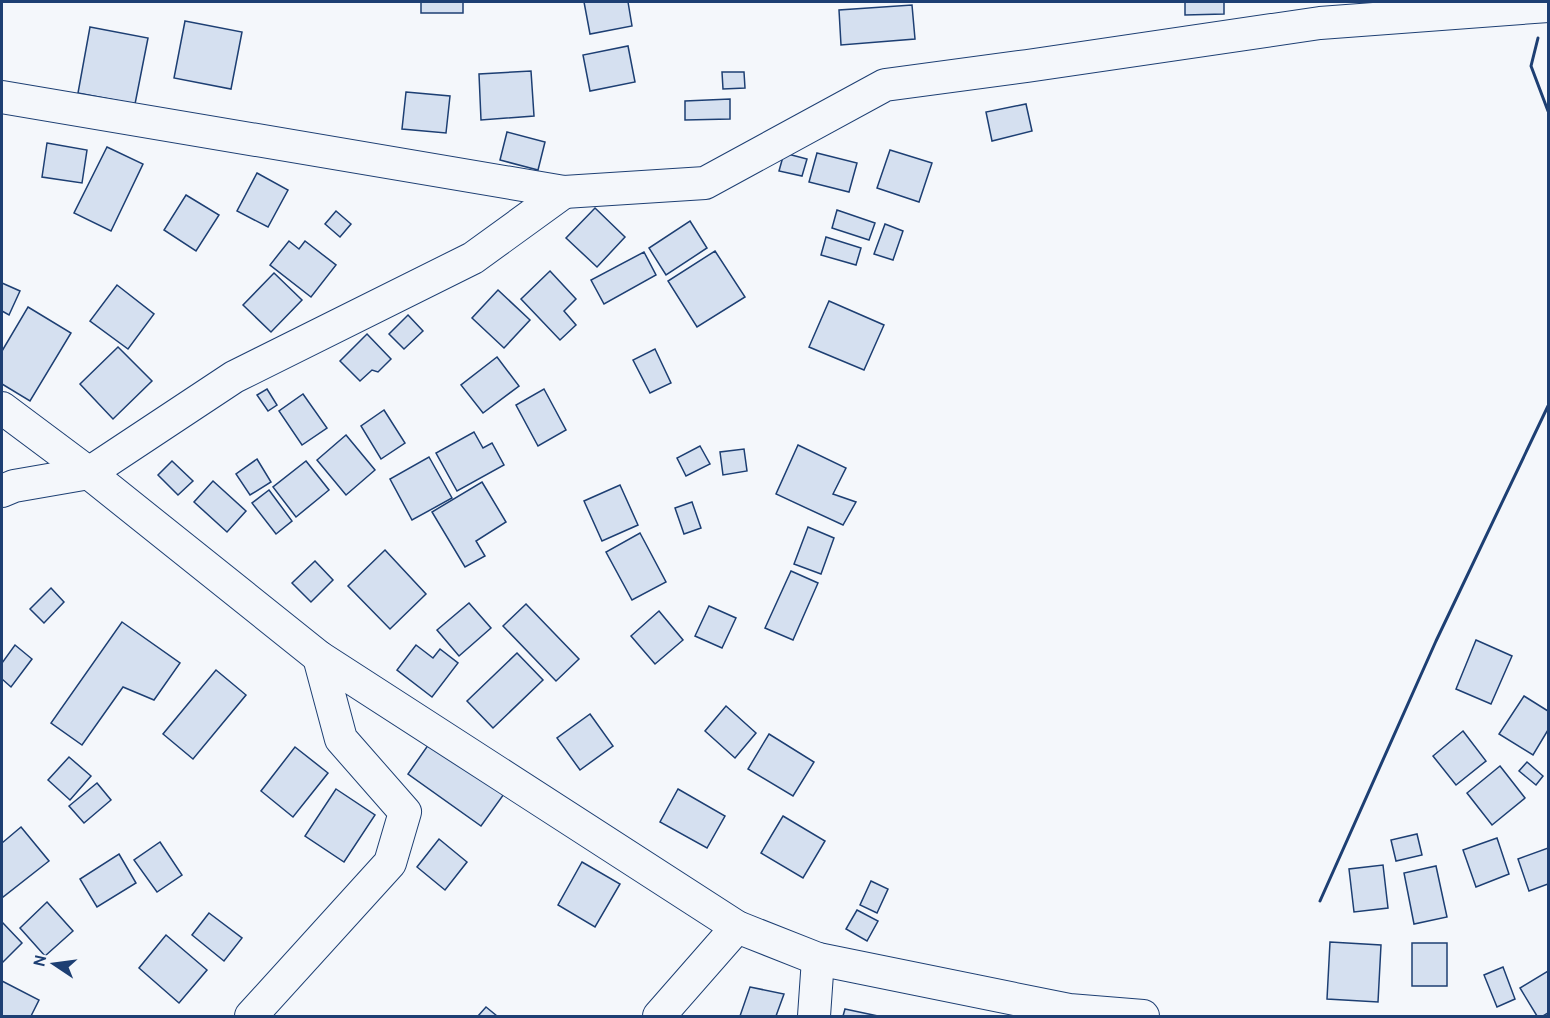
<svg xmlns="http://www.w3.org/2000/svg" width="1550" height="1018" viewBox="0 0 1550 1018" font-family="Cabin,sans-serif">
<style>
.building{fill:#d5e0f0;stroke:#1d3f73;stroke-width:1.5}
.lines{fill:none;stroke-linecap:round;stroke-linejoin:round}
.street-casing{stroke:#1d3f73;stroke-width:34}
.street{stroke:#f4f7fb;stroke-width:32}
.wall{stroke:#1d3f73;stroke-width:3}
</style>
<rect width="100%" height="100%" fill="#f4f7fb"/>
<g class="building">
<rect x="421" y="2" width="42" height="11"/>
<path d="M584 2H628L632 26 590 34Z"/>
<path d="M1185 2H1224V14L1185 15Z"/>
<path d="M912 5 915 39 841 45 839 10Z"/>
<path d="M185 21 242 32 231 89 174 78Z"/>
<path d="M90 27 148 38 135 104 78 93Z"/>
<path d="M628 46 635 82 590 91 583 55Z"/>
<path d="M531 71 534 116 481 120 479 74Z"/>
<path d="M722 72H744L745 88 723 89Z"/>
<path d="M406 92 450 96 446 133 402 129Z"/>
<path d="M730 99V119L685 120V101Z"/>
<path d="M1026 104 1032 131 992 141 986 112Z"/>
<path d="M507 132 545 142 538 170 500 160Z"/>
<path d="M47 143 87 150 82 183 42 177Z"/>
<path d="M107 147 143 164 111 231 74 213Z"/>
<path d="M890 150 932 163 919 202 877 188Z"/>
<path d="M784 153 807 159 802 176 779 171Z"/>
<path d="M817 153 857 163 849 192 809 182Z"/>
<path d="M257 173 288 190 268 227 237 211Z"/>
<path d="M186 195 219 215 196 251 164 230Z"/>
<path d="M595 208 625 237 597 267 566 238Z"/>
<path d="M837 210 875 223 869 240 832 228Z"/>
<path d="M336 211 351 224 340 237 325 224Z"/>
<path d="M690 221 707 248 666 275 649 248Z"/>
<path d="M885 224 903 231 893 260 874 254Z"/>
<path d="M826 237 861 248 856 265 821 255Z"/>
<path d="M289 241 299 249 305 241 336 265 311 297 270 265Z"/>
<path d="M715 251 745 297 697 327 668 281Z"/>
<path d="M644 252 656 275 604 304 591 280Z"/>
<path d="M550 271 576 299 564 311 576 325 560 340 521 299Z"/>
<path d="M274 273 302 300 271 332 243 305Z"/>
<path d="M2 283 20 291 9 315 2 311Z"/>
<path d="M117 285 154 314 128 349 90 321Z"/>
<path d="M498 290 530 320 504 348 472 318Z"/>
<path d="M829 301 884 325 864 370 809 347Z"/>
<path d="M28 307 71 333 30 401 2 384V351Z"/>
<path d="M408 315 423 331 404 349 389 334Z"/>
<path d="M367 334 391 359 378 372 372 370 360 381 340 361Z"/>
<path d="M118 347 152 381 113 419 80 384Z"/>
<path d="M655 349 671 383 650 393 633 360Z"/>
<path d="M497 357 519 386 483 413 461 385Z"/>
<path d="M267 389 277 405 268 411 257 395Z"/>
<path d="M544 389 566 430 538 446 516 405Z"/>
<path d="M303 394 327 428 302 445 279 411Z"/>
<path d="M384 410 405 443 381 459 361 426Z"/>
<path d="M474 432 483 448 492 443 504 465 457 491 436 453Z"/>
<path d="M346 435 375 470 346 495 317 460Z"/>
<path d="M798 445 846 468 833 494 856 502 843 525 776 494Z"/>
<path d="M700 446 710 464 686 476 677 458Z"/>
<path d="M744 449 747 471 723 475 720 452Z"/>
<path d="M429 457 452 498 412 520 390 479Z"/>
<path d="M257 459 271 482 250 495 236 474Z"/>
<path d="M172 461 193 481 178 495 158 475Z"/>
<path d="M306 461 329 490 296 517 273 487Z"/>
<path d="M213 481 246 511 227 532 194 502Z"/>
<path d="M482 482 506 522 476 541 485 556 465 567 432 512Z"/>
<path d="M620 485 638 525 602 541 584 501Z"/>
<path d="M269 490 292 521 276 534 252 503Z"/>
<path d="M692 502 701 528 684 534 675 508Z"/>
<path d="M808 527 834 538 821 574 794 564Z"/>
<path d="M640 533 666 582 632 600 606 552Z"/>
<path d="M385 550 426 594 390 629 348 586Z"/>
<path d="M315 561 333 580 311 602 292 583Z"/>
<path d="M791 571 818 583 793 640 765 628Z"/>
<path d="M51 588 64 602 44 623 30 609Z"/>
<path d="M469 603 491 628 459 656 437 630Z"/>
<path d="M526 604 579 659 556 681 503 626Z"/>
<path d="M709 606 736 618 722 648 695 636Z"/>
<path d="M659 611 683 640 655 664 631 636Z"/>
<path d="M122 622 180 663 154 700 123 687 82 745 51 723Z"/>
<path d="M1476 640 1512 656 1491 704 1456 689Z"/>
<path d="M15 645 32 659 11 687 2 679V663Z"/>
<path d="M416 645 433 658 440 649 458 663 432 697 397 670Z"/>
<path d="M517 653 543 680 493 728 467 701Z"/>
<path d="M216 670 246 695 193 759 163 734Z"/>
<path d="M1524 696 1548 711V730L1533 755 1499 734Z"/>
<path d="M726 706 756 733 735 758 705 731Z"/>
<path d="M590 714 613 746 580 770 557 738Z"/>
<path d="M1463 731 1486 761 1456 785 1433 756Z"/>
<path d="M769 734 814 762 793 796 748 769Z"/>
<path d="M431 741 504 794 481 826 408 774Z"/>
<path d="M295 747 328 773 293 817 261 791Z"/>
<path d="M69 757 91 776 70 800 48 780Z"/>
<path d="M1527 762 1543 776 1536 785 1519 771Z"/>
<path d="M1500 766 1525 798 1492 825 1467 793Z"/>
<path d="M97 783 111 800 84 823 69 806Z"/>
<path d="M336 789 375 815 344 862 305 836Z"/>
<path d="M678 789 725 816 707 848 660 822Z"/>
<path d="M783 816 825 841 803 878 761 853Z"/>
<path d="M21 827 49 861 3 897 2 895V843Z"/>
<path d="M1417 834 1422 855 1396 861 1391 840Z"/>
<path d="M1497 838 1509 874 1476 887 1463 850Z"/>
<path d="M439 839 467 862 445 890 417 867Z"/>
<path d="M160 842 182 875 157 892 134 860Z"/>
<path d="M1548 848V884L1529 891 1518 859Z"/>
<path d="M119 854 136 883 97 907 80 879Z"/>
<path d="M582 862 620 884 595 927 558 905Z"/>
<path d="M1383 865 1388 908 1354 912 1349 869Z"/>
<path d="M1436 866 1447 917 1414 924 1404 873Z"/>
<path d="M871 881 888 889 877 913 860 905Z"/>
<path d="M47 902 73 931 45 956 20 928Z"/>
<path d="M857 910 878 921 867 941 846 929Z"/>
<path d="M209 913 242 938 224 961 192 935Z"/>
<path d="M2 922 22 943 2 963Z"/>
<path d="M166 935 207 970 179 1003 139 968Z"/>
<path d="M1330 942 1381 945 1378 1002 1327 999Z"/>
<rect x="1412" y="943" width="35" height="43"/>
<path d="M1503 967 1515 999 1497 1007 1484 975Z"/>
<path d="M1548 971V1013L1543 1016H1537L1520 988Z"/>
<path d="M2 981 39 1000 31 1016H2Z"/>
<path d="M750 987 784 994 776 1016H740Z"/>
<path d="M486 1007 497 1016H478Z"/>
<path d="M845 1009 878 1016H843Z"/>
</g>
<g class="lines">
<defs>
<g id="street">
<path d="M2 97 564 192 705 183 885 85 1027 66 1320 23 1548 6"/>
<path d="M2 408 89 473 319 657 737 927 818 959 1069 1010 1143 1016"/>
<path d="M2 491 14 486 89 473 234 377 473 258 564 192"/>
<path d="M251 1016 390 863 405 812 341 739 319 657"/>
<path d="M659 1016 737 927"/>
<path d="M814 1016 818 959"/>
</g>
</defs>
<use href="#street" class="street-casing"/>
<use href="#street" class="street"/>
<g class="wall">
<path d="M1538 38 1531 66 1548 111"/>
<path d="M1320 901 1436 641 1548 406"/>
</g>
</g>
<rect width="1550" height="1018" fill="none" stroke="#1d3f73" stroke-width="6"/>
<g transform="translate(54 964) rotate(283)" stroke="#f4f7fb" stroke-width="4.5" paint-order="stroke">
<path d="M0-4.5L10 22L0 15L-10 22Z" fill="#1d3f73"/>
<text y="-9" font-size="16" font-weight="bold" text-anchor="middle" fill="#1d3f73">N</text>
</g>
</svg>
